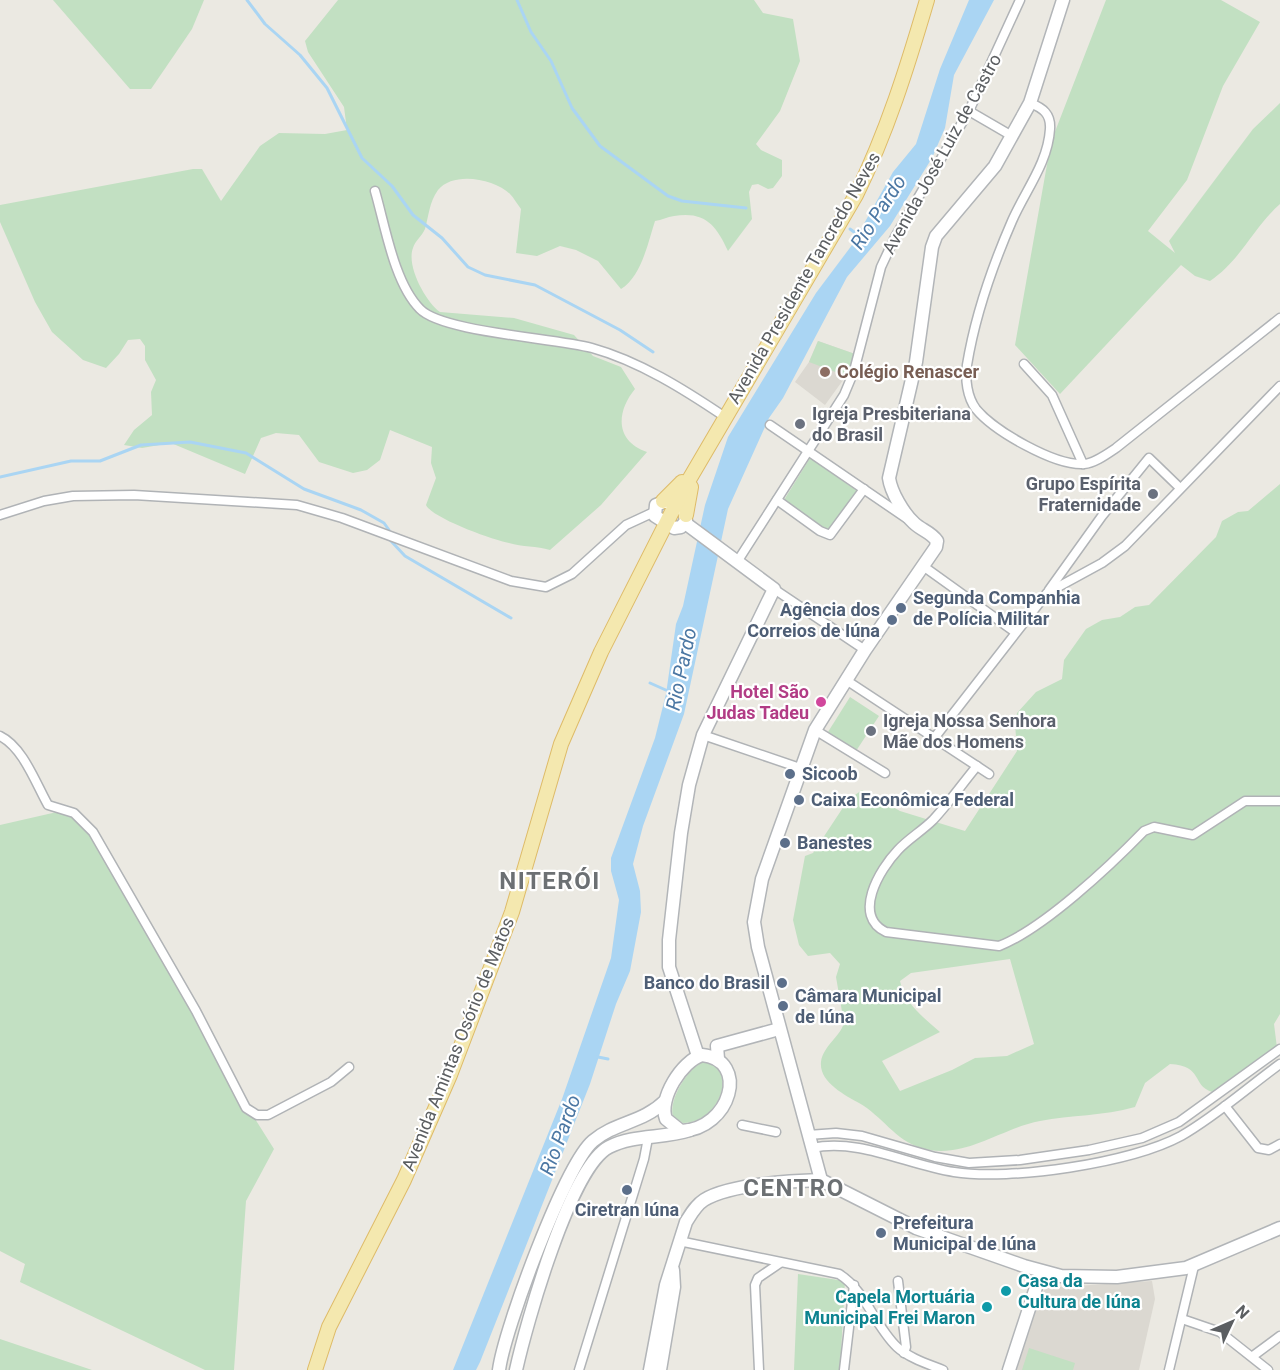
<svg xmlns="http://www.w3.org/2000/svg" width="1280" height="1370" viewBox="0 0 1280 1370" font-family="Roboto,sans-serif">
<style>
.education{fill:#dbd8d1}
.green{fill:#c2e0c2;fill-rule:evenodd}
.water{fill:#aad5f3}
.lines{fill:none;stroke-linecap:round;stroke-linejoin:round}
.stream{stroke:#aad5f3;stroke-width:3}
.street-casing{stroke:#b0b3b6;stroke-width:11}
.secondary-casing{stroke:#b2b5b8;stroke-width:15}
.primary-casing{stroke:#debb68;stroke-width:16}
.street{stroke:#fff;stroke-width:8}
.secondary{stroke:#fff;stroke-width:12}
.primary{stroke:#f4e8af;stroke-width:14}
.education-dot{fill:#8d6e63;stroke:#fff;stroke-width:2}
.worship-dot{fill:#6b7280;stroke:#fff;stroke-width:2}
.service-dot{fill:#5c6f8a;stroke:#fff;stroke-width:2}
.hotel-dot{fill:#d1479c;stroke:#fff;stroke-width:2}
.culture-dot{fill:#0f9aa8;stroke:#fff;stroke-width:2}
.labels{text-anchor:middle;stroke-width:4.5;stroke-linejoin:round;paint-order:stroke}
.street-label{font-size:18px;fill:#5b5e61;stroke:#fff}
.education-label{font-size:18px;font-weight:bold;fill:#785e54;stroke:#fff;text-anchor:start}
.worship-label{font-size:18px;font-weight:bold;fill:#5b616d;stroke:#fff;text-anchor:start}
.service-label{font-size:18px;font-weight:bold;fill:#4e5e75;stroke:#fff;text-anchor:start}
.hotel-label{font-size:18px;font-weight:bold;fill:#b23c85;stroke:#fff;text-anchor:end}
.culture-label{font-size:18px;font-weight:bold;fill:#0d838f;stroke:#fff;text-anchor:start}
.water-label{font-size:20px;font-style:italic;fill:#4b77a3;stroke:#fff}
.district-label{font-size:24px;font-weight:bold;letter-spacing:1.5px;fill:#6c7073;stroke:#fff}
</style>
<rect width="100%" height="100%" fill="#ebe9e2"/>
<g class="education">
<path d="M818 341 855 354 846 376 825 405 795 382 809 362Z"/>
<path d="M1152 1281 1155 1299 1139 1370H1016L1036 1307 1045 1288Z"/>
</g>
<g class="green">
<path d="M53 0H204L192 29 151 89H130Z"/>
<path d="M338 0H754L763 13 793 19 800 61 780 111 756 144 761 150 782 160V176L773 188 768 189 758 184 752 185 749 192 752 219 728 251C716 225 705 211 674 216 667 217 662 220 655 221 648 243 641 277 621 289L598 261 576 250 560 246 537 256 516 253 521 209C517 204 514 198 510 194 494 179 454 171 438 190 429 203 429 215 425 229 422 236 415 241 413 248 406 266 426 302 440 312L514 318 574 335 593 356 621 367 635 389C616 412 615 441 647 452L601 505 550 550C537 546 522 547 509 543 493 540 432 518 426 505L436 478 431 463 432 447 390 430 380 460 367 470 353 473 319 462 299 435 276 433 261 438 245 474 171 443 142 448 124 445 134 430 152 415 151 392 156 380 145 360V346L140 339 128 340 119 354 106 368 83 360 52 332 35 302 0 222V205L193 169H202L221 201 260 146 279 133 325 134 347 130 344 107 308 52 305 41Z"/>
<path d="M1106 0H1221L1260 22 1223 86 1187 180 1148 231 1175 253 1169 241 1253 129 1280 103V204C1253 228 1241 260 1210 281L1195 276 1181 265 1060 394 1015 345 1051 142Z"/>
<path d="M818 341 855 354 846 376 809 362Z"/>
<path d="M810 458 857 491 829 531 784 500Z"/>
<path d="M1280 484V1014L1274 1024 1277 1048 1212 1092C1191 1085 1204 1066 1170 1064L1145 1083 1135 1107C1103 1116 1071 1115 1040 1121 1001 1128 963 1161 921 1148 895 1140 882 1116 859 1103 845 1095 819 1082 821 1062 823 1046 840 1037 844 1023L836 977 840 964 830 953 808 956 799 945 793 920 805 856 813 853 848 800 862 790 900 811 965 831 1017 751 1015 723 1017 713 1036 692 1062 679 1064 660 1086 629 1102 620 1120 617 1135 607 1149 605 1216 537 1222 521 1238 512 1248 511ZM1010 959 1034 1044 1007 1056 975 1058 952 1070 900 1091 882 1061 940 1032C923 1017 905 1004 900 981L911 973Z"/>
<path d="M850 697 879 716 856 751 828 732Z"/>
<path d="M70 809 77 810 101 842 204 1017 238 1092 274 1149 246 1201 234 1370H205L20 1282 25 1264 0 1251V825Z"/>
<path d="M703 1062C737 1063 724 1122 683 1123L673 1116C668 1100 688 1068 703 1062Z"/>
<path d="M798 1274 845 1281 840 1370H794Z"/>
<path d="M0 1339 92 1370H0Z"/>
<path d="M1029 1348 1075 1363 1073 1370H1022Z"/>
</g>
<path class="water" d="M969 0H994L954 75 945 128 932 158 890 226 847 277 783 398 769 418 728 509 684 714 643 826 633 864 640 891 641 912 630 971 616 1004 590 1084 480 1362 476 1370H453L562 1099 611 958 619 900 611 871V858L655 738 666 694 676 624 683 606 705 505 728 437 816 293 852 245 893 172 916 144 940 69Z"/>
<g class="lines">
<g class="stream">
<path d="M247 0 265 24 300 55 327 88 362 158 392 186 413 215 442 238 468 267 485 275 535 285 620 330 653 352"/>
<path d="M517 0 531 32 551 61 572 108 600 146 668 196 682 201 746 208"/>
<path d="M850 229 858 235"/>
<path d="M0 477 71 461H100L141 445 190 442 246 453 304 489 361 510 384 523 389 530"/>
<path d="M391 541 405 556 511 618"/>
<path d="M650 683 668 691"/>
<path d="M598 1057 608 1059"/>
</g>
<defs>
<g id="street">
<path d="M1030 103C1043 108 1051 114 1050 129 1048 163 1025 191 1012 221 992 267 975 316 967 365 965 379 967 397 976 409 994 431 1055 466 1084 464 1095 463 1107 454 1116 448L1280 318"/>
<path d="M969 111 1012 136"/>
<path d="M375 191C385 225 394 283 420 309 442 332 554 338 592 348 639 361 685 390 725 417"/>
<path d="M1024 364 1052 395 1083 464"/>
<path d="M770 425 906 518"/>
<path d="M777 500 820 531 830 535 864 489"/>
<path d="M0 515 44 501 73 496 134 495 297 505 342 518 511 581 546 587 572 574 626 525 654 512"/>
<path d="M737 562 844 395 854 371 881 267 895 237 969 111 1020 0"/>
<path d="M923 566 1015 632"/>
<path d="M774 589 865 650"/>
<path d="M1049 590 1102 516 1149 458 1180 488"/>
<path d="M846 680 989 774"/>
<path d="M815 730 885 773"/>
<path d="M703 735 800 768"/>
<path d="M0 736C23 747 36 784 48 805L74 813 93 832 196 1011 246 1108 257 1115H268L331 1082 349 1067"/>
<path d="M935 737 1047 593 1102 563 1125 546 1280 386"/>
<path d="M977 766C962 784 949 803 933 820 922 831 908 839 898 850 879 870 852 916 886 932L999 946C1043 929 1110 866 1144 831L1154 827 1193 835 1245 801H1280"/>
<path d="M1225 1106 1258 1148 1269 1150 1280 1144"/>
<path d="M742 1125 776 1132"/>
<path d="M808 1135 836 1133 862 1136 935 1157 969 1163 1020 1160 1089 1150 1142 1138 1179 1122 1280 1049"/>
<path d="M812 1148C860 1138 907 1165 954 1172 1010 1181 1131 1163 1181 1136 1216 1116 1247 1088 1280 1064"/>
<path d="M679 1241 839 1274C866 1291 874 1325 897 1347 909 1358 928 1364 943 1370"/>
<path d="M898 1281 906 1347 904 1353"/>
<path d="M1182 1319 1220 1332 1268 1370"/>
<path d="M1253 1356 1280 1336"/>
<path d="M579 1370 644 1159 648 1138"/>
<path d="M759 1370 755 1285 758 1278 780 1263"/>
<path d="M844 1370 854 1285"/>
<path d="M1169 1370 1194 1266"/>
</g>
<g id="secondary">
<path d="M666 501 684 510 686 521 681 527 674 528 655 516 656 505Z"/>
<path d="M685 523 774 589 703 735 689 785 681 833 669 940V967L698 1056"/>
<path d="M702 1055C750 1060 731 1129 681 1131L666 1119C658 1099 682 1061 702 1055Z"/>
<path d="M718 1059 717 1046 779 1029"/>
<path d="M821 1180 758 947 754 922 762 879 815 730 865 650 936 547 937 541C931 532 921 530 914 523 903 513 891 492 889 478L916 362 932 247 936 236 995 166 1030 103 1063 0"/>
<path d="M821 1180 916 1228 1024 1266 1061 1276 1117 1277 1186 1268 1280 1228"/>
<path d="M499 1370C504 1330 565 1165 593 1141 615 1122 643 1123 665 1101"/>
<path d="M516 1370C526 1325 570 1167 609 1147 634 1134 663 1139 690 1130"/>
<path d="M650 1370 666 1285 686 1222C691 1214 696 1205 704 1200 730 1184 790 1181 821 1180"/>
<path d="M660 1370 674 1287 673 1270"/>
<path d="M1009 1370 1041 1272"/>
</g>
<g id="primary">
<path d="M663 501 682 482"/>
<path d="M686 515 691 487"/>
<path d="M315 1370 329 1327 404 1180 450 1075 512 912 561 744 601 652 683 490 856 195C887 132 907 68 927 0"/>
</g>
</defs>
<use href="#street" class="street-casing"/>
<use href="#secondary" class="secondary-casing"/>
<use href="#primary" class="primary-casing"/>
<use href="#street" class="street"/>
<use href="#secondary" class="secondary"/>
<use href="#primary" class="primary"/>
</g>
<circle class="education-dot" cx="825" cy="372" r="6"/>
<g class="worship-dot">
<circle cx="800" cy="424" r="6"/>
<circle cx="1153" cy="494" r="6"/>
<circle cx="871" cy="731" r="6"/>
</g>
<g class="service-dot">
<circle cx="901" cy="608" r="6"/>
<circle cx="892" cy="620" r="6"/>
<circle cx="790" cy="774" r="6"/>
<circle cx="799" cy="800" r="6"/>
<circle cx="785" cy="843" r="6"/>
<circle cx="782" cy="983" r="6"/>
<circle cx="783" cy="1006" r="6"/>
<circle cx="627" cy="1190" r="6"/>
<circle cx="881" cy="1233" r="6"/>
</g>
<circle class="hotel-dot" cx="821" cy="702" r="6"/>
<g class="culture-dot">
<circle cx="1006" cy="1291" r="6"/>
<circle cx="987" cy="1307" r="6"/>
</g>
<g class="labels">
<g class="street-label">
<text transform="translate(942 154) rotate(-61)" y="6">Avenida José Luiz de Castro</text>
<text transform="translate(804 278) rotate(-60)" y="6">Avenida Presidente Tancredo Neves</text>
<text transform="translate(458 1044) rotate(-68)" y="6">Avenida Amintas Osório de Matos</text>
</g>
<g class="education-label">
<text x="837" y="378">Colégio Renascer</text>
</g>
<g class="worship-label">
<text x="812" y="420">Igreja Presbiteriana<tspan x="812" dy="21">do Brasil</tspan></text>
<text x="1141" y="490" text-anchor="end">Grupo Espírita<tspan x="1141" dy="21">Fraternidade</tspan></text>
<text x="883" y="727">Igreja Nossa Senhora<tspan x="883" dy="21">Mãe dos Homens</tspan></text>
</g>
<g class="service-label">
<text x="913" y="604">Segunda Companhia<tspan x="913" dy="21">de Polícia Militar</tspan></text>
<text x="880" y="616" text-anchor="end">Agência dos<tspan x="880" dy="21">Correios de Iúna</tspan></text>
<text x="802" y="780">Sicoob</text>
<text x="811" y="806">Caixa Econômica Federal</text>
<text x="797" y="849">Banestes</text>
<text x="770" y="989" text-anchor="end">Banco do Brasil</text>
<text x="795" y="1002">Câmara Municipal<tspan x="795" dy="21">de Iúna</tspan></text>
<text x="627" y="1216" text-anchor="middle">Ciretran Iúna</text>
<text x="893" y="1229">Prefeitura<tspan x="893" dy="21">Municipal de Iúna</tspan></text>
</g>
<g class="hotel-label">
<text x="809" y="698">Hotel São<tspan x="809" dy="21">Judas Tadeu</tspan></text>
</g>
<g class="culture-label">
<text x="1018" y="1287">Casa da<tspan x="1018" dy="21">Cultura de Iúna</tspan></text>
<text x="975" y="1303" text-anchor="end">Capela Mortuária<tspan x="975" dy="21">Municipal Frei Maron</tspan></text>
</g>
<g class="water-label">
<text transform="translate(878 212) rotate(-57)" y="7">Rio Pardo</text>
<text transform="translate(681 669) rotate(-78)" y="7">Rio Pardo</text>
<text transform="translate(560 1135) rotate(-70)" y="7">Rio Pardo</text>
</g>
<g class="district-label">
<text x="550" y="889">NITERÓI</text>
<text x="794" y="1196">CENTRO</text>
</g>
</g>
<g transform="translate(1232 1322) rotate(46)" stroke="#ffffff" stroke-width="4.5" paint-order="stroke">
<path d="M0-4.5L10 22L0 15L-10 22Z" fill="#5b5e61"/>
<text y="-9" font-size="16" font-weight="bold" text-anchor="middle" fill="#5b5e61">N</text>
</g>
</svg>
